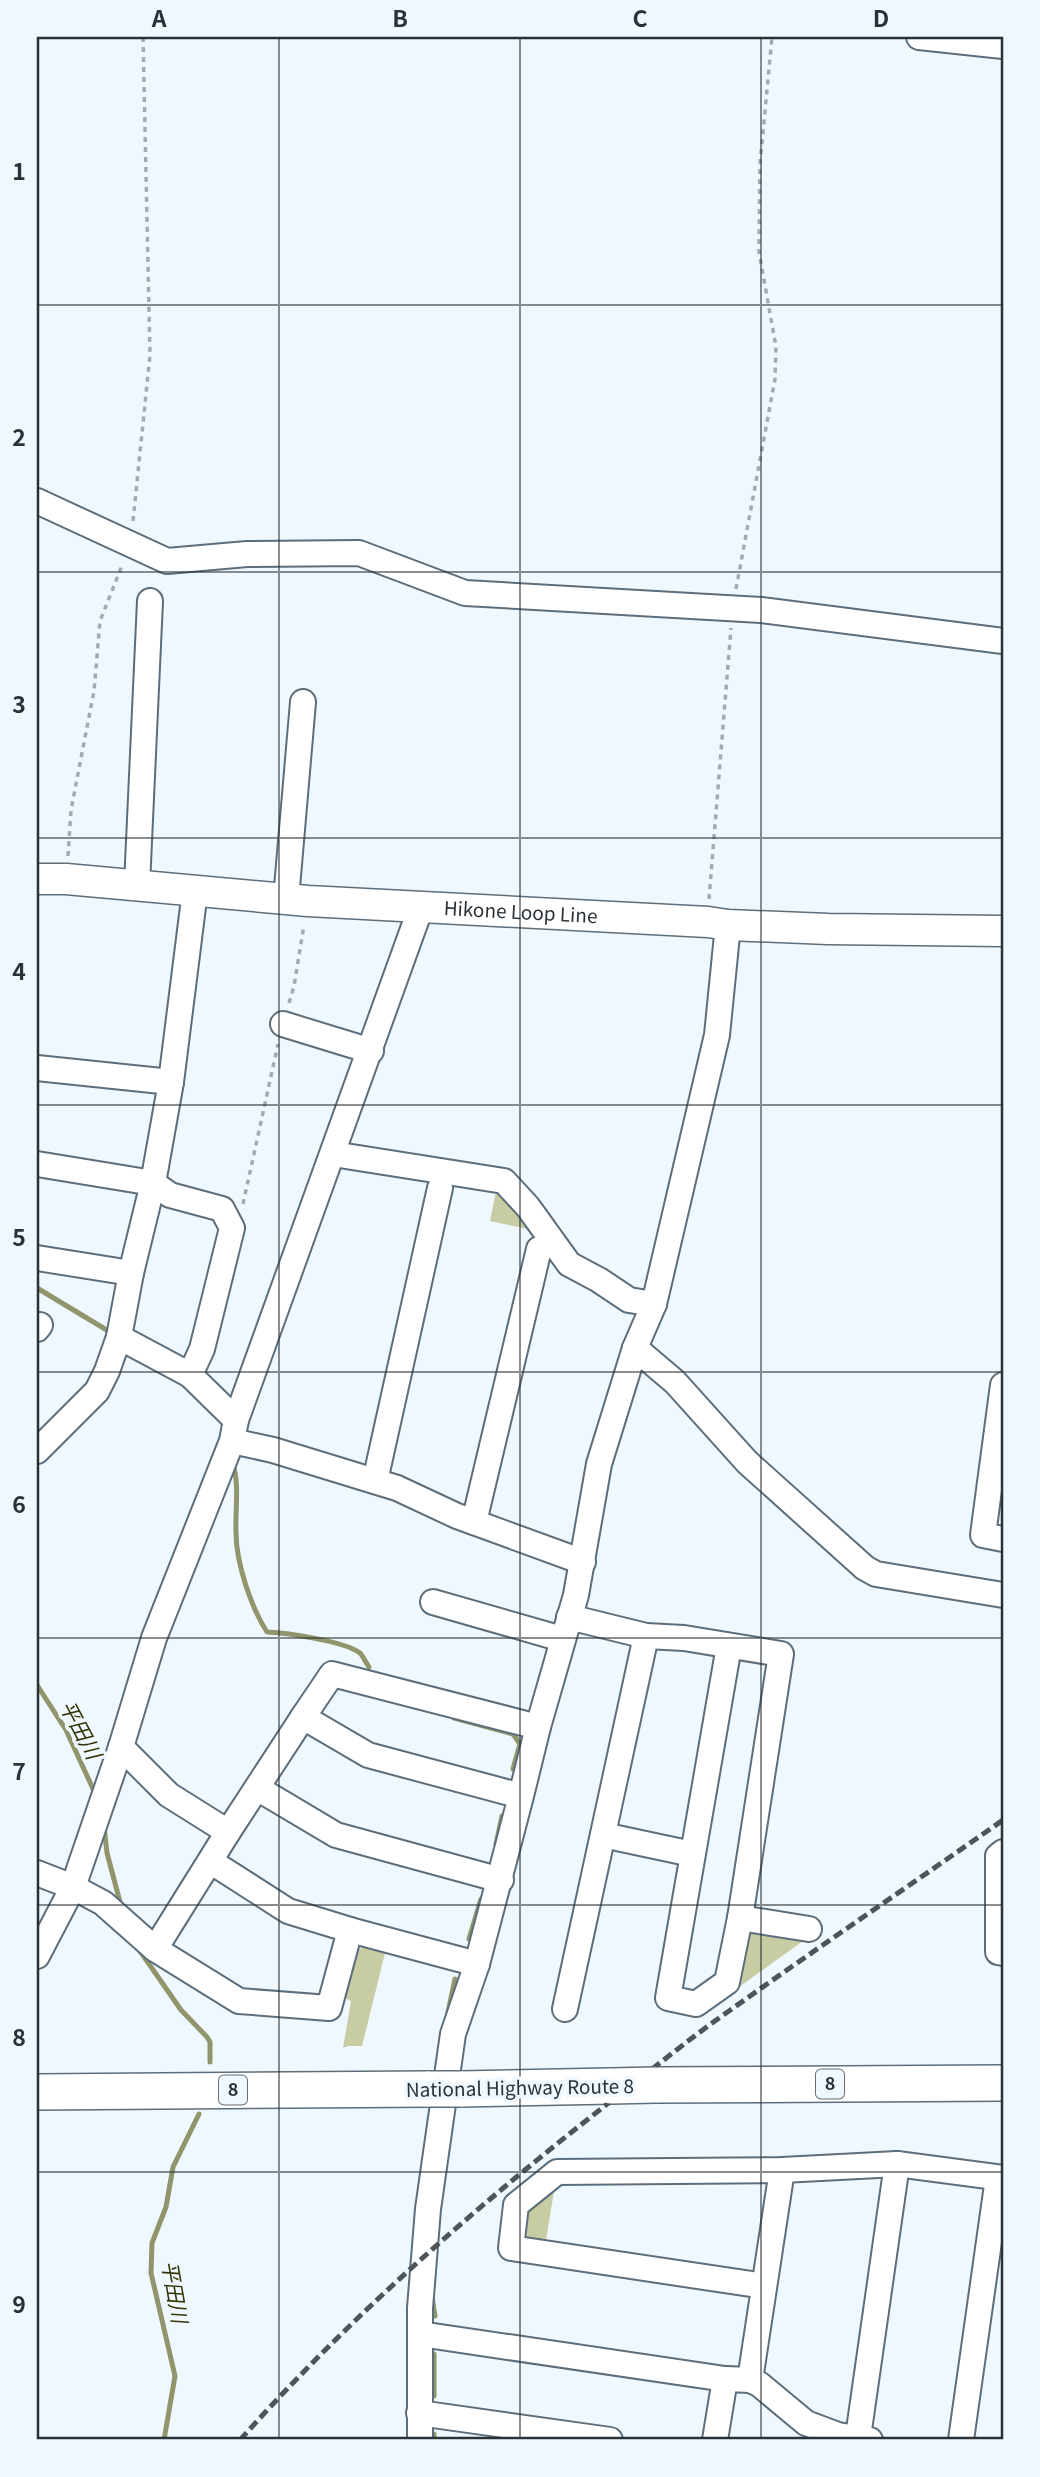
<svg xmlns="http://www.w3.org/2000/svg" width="1040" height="2477" viewBox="0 0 1040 2477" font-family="Georgia,'Noto Sans JP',serif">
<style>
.green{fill:#c8cca3}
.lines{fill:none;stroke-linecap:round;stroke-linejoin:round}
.stream{stroke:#90956c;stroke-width:5}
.minor-casing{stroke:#5c6e7c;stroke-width:28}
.major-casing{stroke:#5c6e7c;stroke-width:33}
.highway-casing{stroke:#5c6e7c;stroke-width:38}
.path{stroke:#a3abb2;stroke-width:3.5;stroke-dasharray:5 5;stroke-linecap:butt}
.minor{stroke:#fff;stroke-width:24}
.major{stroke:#fff;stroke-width:30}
.highway{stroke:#fff;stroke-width:35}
.rail{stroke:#4d555b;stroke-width:5;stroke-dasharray:10 5;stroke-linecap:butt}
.highway-bridge-casing{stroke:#5c6e7c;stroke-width:38;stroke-linecap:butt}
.highway-bridge{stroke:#fff;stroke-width:35}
.grid{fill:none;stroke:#2a3137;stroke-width:2;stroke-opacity:0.55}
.labels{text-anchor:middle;stroke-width:7;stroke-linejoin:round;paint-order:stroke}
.shield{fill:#f0f8ff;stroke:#656d73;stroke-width:2}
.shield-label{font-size:18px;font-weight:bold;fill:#2a3137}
.street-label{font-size:19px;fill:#2a3137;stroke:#f0f8ff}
.water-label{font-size:21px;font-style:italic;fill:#333504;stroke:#f0f8ff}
.neatline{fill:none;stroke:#2a3137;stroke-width:2.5}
.grid-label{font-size:23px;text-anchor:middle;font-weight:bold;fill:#2a3137}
</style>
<rect width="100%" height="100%" fill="#f0f8ff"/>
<g class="green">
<path d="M498 1182 532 1230 490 1221Z"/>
<path d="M758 1928 810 1936 735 1990 743 1940Z"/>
<path d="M370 1943 386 1949 362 2046H348L343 2048 351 2001 343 1997 353 1953Z"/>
<path d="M555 2185 545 2246 532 2244 521 2230C524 2207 538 2198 555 2185Z"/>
</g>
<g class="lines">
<g class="stream">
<path d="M37 1288 110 1332"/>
<path d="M232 1461C240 1483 235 1509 236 1532 236 1563 251 1607 267 1632 287 1633 344 1641 360 1653 363 1656 366 1663 369 1667"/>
<path d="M37 1685 66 1730 94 1791"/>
<path d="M454 1718 513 1734 520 1744 513 1769"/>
<path d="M104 1826 107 1853 120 1902"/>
<path d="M496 1844 502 1816"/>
<path d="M469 1939 481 1899"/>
<path d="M140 1951 181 2010 207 2037 210 2042V2062"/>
<path d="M447 2017 455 1979"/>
<path d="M432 2296 435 2316"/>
<path d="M434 2396V2354"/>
<path d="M434 2434V2440"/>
<path d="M164 2440 175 2376 151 2273 152 2243 166 2207 173 2167 199 2114"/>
</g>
<defs>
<g id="minor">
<path d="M919 37 1003 46"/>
<path d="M37 501 167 561 247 554 359 553 465 593 761 610 1003 641"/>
<path d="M137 885 150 601"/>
<path d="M195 891 171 1082 153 1183 131 1273 119 1337 190 1375 236 1420"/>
<path d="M286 899 303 702"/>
<path d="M283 1024 371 1051"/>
<path d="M37 1068 171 1082"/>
<path d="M333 1154 504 1181 528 1207 569 1264 599 1280 629 1300 654 1304"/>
<path d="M37 1164 153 1183 170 1195 222 1209 232 1228 202 1349 190 1375"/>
<path d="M37 1258 131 1273"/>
<path d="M37 1329 40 1325"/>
<path d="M635 1348 675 1382 747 1462 865 1568 876 1574 1003 1595"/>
<path d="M1003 1385 983 1535 1003 1539"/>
<path d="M232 1441 273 1450 397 1488 457 1516 583 1562"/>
<path d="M37 1451 97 1391 107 1371 119 1337"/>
<path d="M375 1481 440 1188"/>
<path d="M474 1522 539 1249"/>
<path d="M433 1602 562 1639"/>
<path d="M569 1617 646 1636 684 1638 781 1654 740 1918 727 1982 696 2004 668 1998 729 1646"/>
<path d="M538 1727 576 1595 599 1464 635 1348 654 1304 717 1035 728 925"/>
<path d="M121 1747 169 1795 228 1832"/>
<path d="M257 1788 336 1835 501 1880"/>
<path d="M603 1835 692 1854"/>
<path d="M1003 1852 998 1856V1952L1003 1953"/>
<path d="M210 1861 288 1911 350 1930 329 2008 239 2001 155 1949 228 1832 303 1717"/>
<path d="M37 1873 73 1887 103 1903 155 1949"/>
<path d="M740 1918 809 1929"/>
<path d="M350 1930 477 1964"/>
<path d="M37 1956 73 1887 121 1747 154 1638 232 1441 236 1420 421 907"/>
<path d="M565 2009 646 1636"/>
<path d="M782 2170 750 2380 759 2384 806 2423 838 2435 870 2440"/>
<path d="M764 2286 511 2248 516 2205 557 2172 782 2170 897 2164 1003 2178"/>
<path d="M420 2334 725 2379 750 2380"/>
<path d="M419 2413 610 2440"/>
<path d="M858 2437 897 2164"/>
<path d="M420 2440V2308L428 2209 453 2034 477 1964 521 1796 368 1755 303 1717 332 1674 538 1727 521 1796"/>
<path d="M715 2440 725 2379"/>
<path d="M961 2440 998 2178"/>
</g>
<g id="major">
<path id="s1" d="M37 879H66L308 901 708 922 728 925 828 929 1003 931"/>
</g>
<g id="highway">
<path d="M656 2085 1003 2083"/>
<path d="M461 2089 611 2086"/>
<path d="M37 2092 429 2089"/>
</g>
</defs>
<use href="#minor" class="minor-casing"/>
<use href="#major" class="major-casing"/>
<use href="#highway" class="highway-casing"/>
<g class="path">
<path d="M133 521 150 355 143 37"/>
<path d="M736 589 775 379 776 347 759 252 760 164 772 37"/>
<path d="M68 856 71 810 94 691 100 621 123 563"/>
<path d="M709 899 731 628"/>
<path d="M289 1003 294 986 304 925"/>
<path d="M243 1204 278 1044"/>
</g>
<use href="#minor" class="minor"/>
<use href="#major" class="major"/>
<use href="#highway" class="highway"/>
<path class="rail" d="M240 2440C355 2311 487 2197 624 2091 659 2064 693 2036 729 2011 820 1946 912 1884 1003 1820"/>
<defs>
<g id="highway-bridge">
<path d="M611 2086 656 2085"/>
<path d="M429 2089H461"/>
</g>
</defs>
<use href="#highway-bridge" class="highway-bridge-casing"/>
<use href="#highway-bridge" class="highway-bridge"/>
</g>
<path class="grid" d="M279 37V2440M520 37V2440M761 37V2440M37 305H1003M37 572H1003M37 838H1003M37 1105H1003M37 1372H1003M37 1638H1003M37 1905H1003M37 2172H1003"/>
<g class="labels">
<g class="shield">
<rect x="816" y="2069.5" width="28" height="29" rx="5"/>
<rect x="219" y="2075.5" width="28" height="29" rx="5"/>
</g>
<g class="shield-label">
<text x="830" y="2090">8</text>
<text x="233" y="2096">8</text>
</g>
<g class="street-label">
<text dy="7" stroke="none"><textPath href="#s1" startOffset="485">Hikone Loop Line</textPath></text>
<text transform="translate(520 2088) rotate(-1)" y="7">National Highway Route 8</text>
</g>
<g class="water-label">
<text transform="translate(80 1730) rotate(62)" y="7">平田川</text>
<text transform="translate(174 2292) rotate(80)" y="7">平田川</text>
</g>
</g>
<rect width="1040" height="2477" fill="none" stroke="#f0f8ff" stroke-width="77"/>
<rect x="38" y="38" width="964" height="2400" class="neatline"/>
<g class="grid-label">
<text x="159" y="27">A</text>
<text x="400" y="27">B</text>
<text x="640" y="27">C</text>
<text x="881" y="27">D</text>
<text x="19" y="180">1</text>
<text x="19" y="446">2</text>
<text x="19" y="713">3</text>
<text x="19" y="980">4</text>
<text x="19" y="1246">5</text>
<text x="19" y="1513">6</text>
<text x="19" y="1780">7</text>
<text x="19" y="2046">8</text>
<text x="19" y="2313">9</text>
</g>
</svg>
